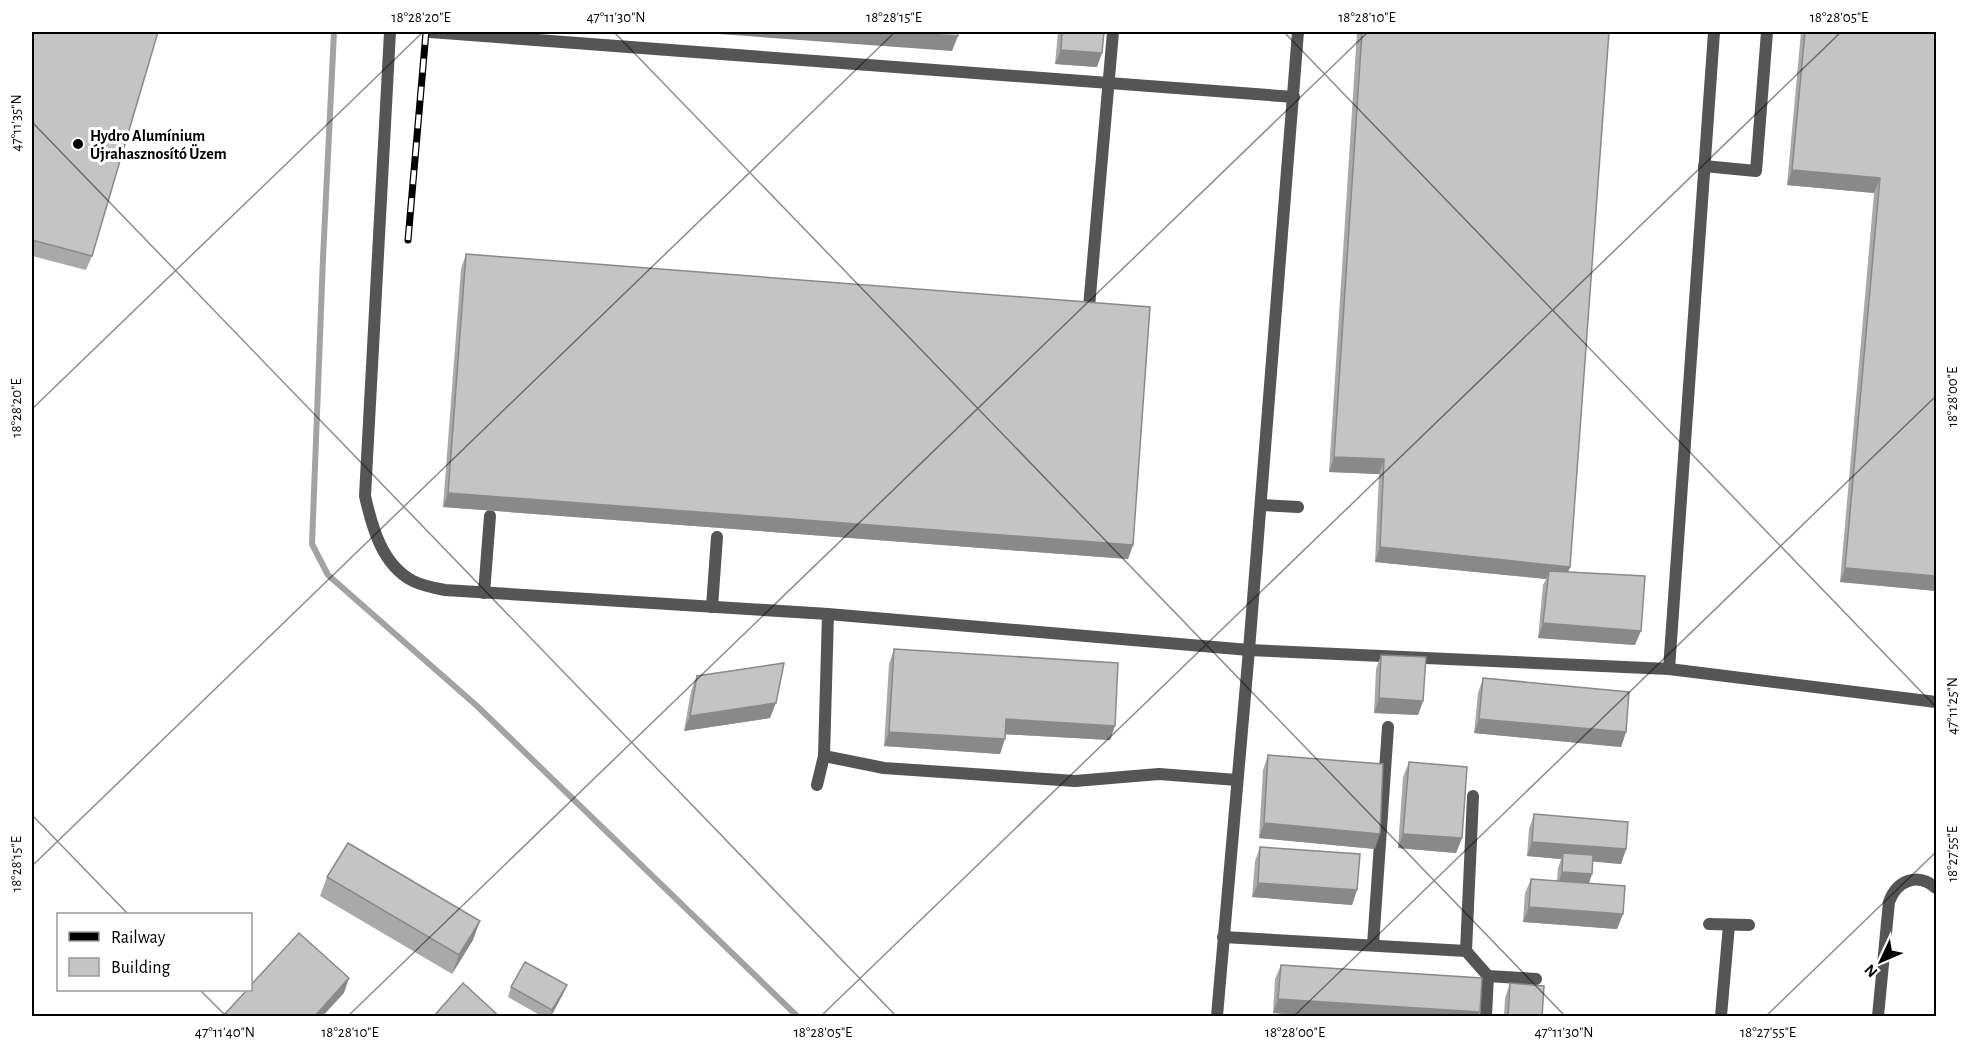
<svg xmlns="http://www.w3.org/2000/svg" width="1968" height="1048" viewBox="0 0 1968 1048" font-family="'Alegreya Sans',sans-serif">
<style>
.lines{fill:none;stroke-linecap:round;stroke-linejoin:round}
.stream{stroke:#a3a3a3;stroke-width:6}
.service{stroke:#555;stroke-width:12}
.rail-casing{stroke:#000;stroke-width:7}
.rail{stroke:#fff;stroke-width:4.5;stroke-dasharray:14;stroke-linecap:butt}
.wall{fill:#a9a9a9}
.shaded-wall{fill:#898989}
.building{fill:#c4c4c4;stroke:#898989;stroke-width:1.5}
.ticks{fill:none;stroke:#000;stroke-width:1.5;stroke-opacity:0.45}
.poi-dot{fill:#000;stroke:#fff;stroke-width:2}
.labels{text-anchor:middle;stroke-width:6;stroke-linejoin:round;paint-order:stroke}
.poi-label{font-size:16px;font-weight:bold;fill:#000;stroke:#fff;text-anchor:start}
.neatline{fill:none;stroke:#000;stroke-width:2}
.ticks-label{font-size:15px;text-anchor:middle;fill:#000}
</style>
<rect width="100%" height="100%" fill="#fff"/>
<g class="lines">
<path class="stream" d="M334 32 323 258 312 544 328 575 477 706 797 1016"/>
<g class="service">
<path d="M390 32 365 496C372 527 382 565 413 581 423 586 434 588 445 590L828 614 1249 650 1669 669 1936 702"/>
<path d="M430 32 1294 97"/>
<path d="M1704 166 1756 171 1767 32"/>
<path d="M1089 307 1113 32"/>
<path d="M1261 505 1298 507"/>
<path d="M484 593 490 516"/>
<path d="M712 607 717 537"/>
<path d="M1669 669 1714 32"/>
<path d="M824 756 884 768 1075 781 1159 774 1237 780"/>
<path d="M817 785 824 756 828 614"/>
<path d="M1709 924 1749 925"/>
<path d="M1223 937 1466 951 1488 976 1536 979"/>
<path d="M1373 945 1388 727"/>
<path d="M1466 951 1473 796"/>
<path d="M1217 1016 1249 650 1298 32"/>
<path d="M1486 1016 1488 976"/>
<path d="M1721 1016 1729 925"/>
<path d="M1878 1016 1889 902C1897 880 1918 872 1936 888"/>
</g>
<defs>
<path id="rail" d="M408 240 426 32"/>
</defs>
<use href="#rail" class="rail-casing"/>
<use href="#rail" class="rail"/>
</g>
<g class="wall">
<path d="M32 32 92 256 86 270 32 256Z"/>
<path d="M1058 32H1104L1097 67 1055 64Z"/>
<path d="M1357 32H1609L1568 572 1635 645 1538 638 1543 585 1546 579 1375 562 1379 474 1329 472Z"/>
<path d="M1801 32H1936V591L1840 582 1874 193 1787 185Z"/>
<path d="M466 254 1133 545 1128 559 443 507 461 269Z"/>
<path d="M894 649 1110 740 1005 734 1000 754 884 746 889 664Z"/>
<path d="M1381 655 1423 701 1418 715 1374 713 1376 669Z"/>
<path d="M697 676 770 718 684 731 691 691Z"/>
<path d="M1483 678 1626 732 1621 747 1474 733 1478 693Z"/>
<path d="M1268 755 1375 849 1259 838 1263 770Z"/>
<path d="M1409 762 1462 838 1456 853 1398 848 1403 777Z"/>
<path d="M1534 814 1626 849 1621 864 1593 861 1592 874 1589 883 1623 914 1617 929 1523 922 1525 893 1531 879 1557 881 1558 868 1561 859 1527 856 1529 829Z"/>
<path d="M1260 847 1357 890 1352 905 1252 897 1255 861Z"/>
<path d="M327 877 473 940 452 974 320 896Z"/>
<path d="M1281 965 1480 1012 1478 1017H1327L1273 1013 1275 979Z"/>
<path d="M1510 983 1542 1017H1504L1505 998Z"/>
<path d="M567 985 563 994 551 1017H543L508 997 511 987Z"/>
</g>
<g class="shaded-wall">
<path d="M691 32H892L958 36 952 51Z"/>
<path d="M1061 50 1102 53 1097 67 1055 64Z"/>
<path d="M1792 170 1880 178 1874 193 1787 185Z"/>
<path d="M1334 457 1384 459 1379 474 1329 472Z"/>
<path d="M448 493 1133 545 1128 559 443 507Z"/>
<path d="M1380 547 1570 567 1565 581 1549 571 1546 579 1375 562Z"/>
<path d="M1845 568 1936 576V591L1840 582Z"/>
<path d="M1543 623 1641 631 1635 645 1538 638Z"/>
<path d="M1379 698 1423 701 1418 715 1374 713Z"/>
<path d="M776 703 770 718 684 731 690 716Z"/>
<path d="M1006 719 1115 726 1110 740 1001 734Z"/>
<path d="M1479 719 1626 732 1621 747 1474 733Z"/>
<path d="M889 732 1005 739 1000 754 884 746Z"/>
<path d="M1264 823 1380 834 1375 849 1259 838Z"/>
<path d="M1403 834 1462 838 1456 853 1398 848Z"/>
<path d="M1532 842 1626 849 1621 864 1563 859V853L1561 859 1527 856Z"/>
<path d="M1562 872 1592 874 1587 888 1557 886Z"/>
<path d="M1258 883 1357 890 1352 905 1252 897Z"/>
<path d="M1529 907 1623 914 1617 929 1523 922Z"/>
<path d="M480 921 473 940 452 974 459 955Z"/>
<path d="M349 978 344 993 322 1017H314Z"/>
<path d="M567 985 563 994 550 1017 552 1010Z"/>
<path d="M1278 999 1480 1012 1478 1017H1327L1273 1013Z"/>
</g>
<g class="building">
<path d="M32 32H158L92 256 32 240Z"/>
<path d="M892 32H958V36Z"/>
<path d="M1062 32H1104L1102 53 1061 50Z"/>
<path d="M1362 32H1609L1570 567 1380 547 1384 459 1334 457Z"/>
<path d="M1805 32H1936V576L1845 568 1880 178 1792 170Z"/>
<path d="M466 254 1150 307 1133 545 448 493Z"/>
<path d="M1549 571 1645 576 1641 631 1543 623Z"/>
<path d="M894 649 1118 663 1115 726 1006 719 1005 739 889 732Z"/>
<path d="M1381 655 1426 657 1423 701 1379 698Z"/>
<path d="M784 663 776 703 690 716 697 676Z"/>
<path d="M1483 678 1629 692 1626 732 1479 719Z"/>
<path d="M1268 755 1383 764 1380 834 1264 823Z"/>
<path d="M1409 762 1467 767 1462 838 1403 834Z"/>
<path d="M1534 814 1628 822 1626 849 1532 842Z"/>
<path d="M348 843 480 921 459 955 327 877Z"/>
<path d="M1260 847 1360 854 1357 890 1258 883Z"/>
<path d="M1563 853 1593 855 1592 874 1562 872Z"/>
<path d="M1531 879 1625 886 1623 914 1529 907Z"/>
<path d="M299 933 349 978 314 1017H222L247 990H250V986Z"/>
<path d="M525 962 567 985 552 1010 511 987Z"/>
<path d="M1281 965 1482 978 1480 1012 1278 999Z"/>
<path d="M463 983 500 1017H433Z"/>
<path d="M1510 983 1544 986 1542 1017H1508Z"/>
</g>
<path class="ticks" d="M614 32 1565 1016M1284 32 1936 707M32 122 896 1016M32 409 423 32M32 815 128 914M32 866 895 32M200 990 226 1016M348 1016 1368 32M821 1016 1841 32M1294 1016 1936 396M1766 1016 1936 852"/>
<circle class="poi-dot" cx="78" cy="144" r="6"/>
<g class="labels">
<g class="poi-label">
<text x="90" y="141">Hydro Alumínium<tspan x="90" dy="18">Újrahasznosító Üzem</tspan></text>
</g>
</g>
<rect width="1968" height="1048" fill="none" stroke="#ffffff" stroke-width="66"/>
<rect x="57" y="913" width="195" height="78" fill="#ffffff" stroke="#999999" stroke-width="1.5"/>
<rect x="69" y="932" width="30" height="9" fill="#000000" stroke="#999999" stroke-width="1.5"/>
<text x="111" y="943" font-size="18" fill="#000000">Railway</text>
<rect x="69" y="958" width="30" height="18" fill="#c4c4c4" stroke="#999999" stroke-width="1.5"/>
<text x="111" y="973" font-size="18" fill="#000000">Building</text>
<g transform="translate(1881 961) rotate(226)" stroke="#ffffff" stroke-width="4.5" paint-order="stroke">
<path d="M0-4.5L10 22L0 15L-10 22Z" fill="#000000"/>
<text y="-9" font-size="16" font-weight="bold" text-anchor="middle" fill="#000000">N</text>
</g>
<rect x="33" y="33" width="1902" height="982" class="neatline"/>
<g class="ticks-label">
<text x="421" y="22">18°28'20"E</text>
<text x="616" y="22">47°11'30"N</text>
<text x="894" y="22">18°28'15"E</text>
<text x="1367" y="22">18°28'10"E</text>
<text x="1839" y="22">18°28'05"E</text>
<text transform="translate(16 123) rotate(-90)" y="5">47°11'35"N</text>
<text transform="translate(1952 397) rotate(-90)" y="5">18°28'00"E</text>
<text transform="translate(16 408) rotate(-90)" y="5">18°28'20"E</text>
<text transform="translate(1952 706) rotate(-90)" y="5">47°11'25"N</text>
<text transform="translate(1952 854) rotate(-90)" y="5">18°27'55"E</text>
<text transform="translate(16 864) rotate(-90)" y="5">18°28'15"E</text>
<text x="225" y="1037">47°11'40"N</text>
<text x="350" y="1037">18°28'10"E</text>
<text x="823" y="1037">18°28'05"E</text>
<text x="1295" y="1037">18°28'00"E</text>
<text x="1564" y="1037">47°11'30"N</text>
<text x="1768" y="1037">18°27'55"E</text>
</g>
</svg>
